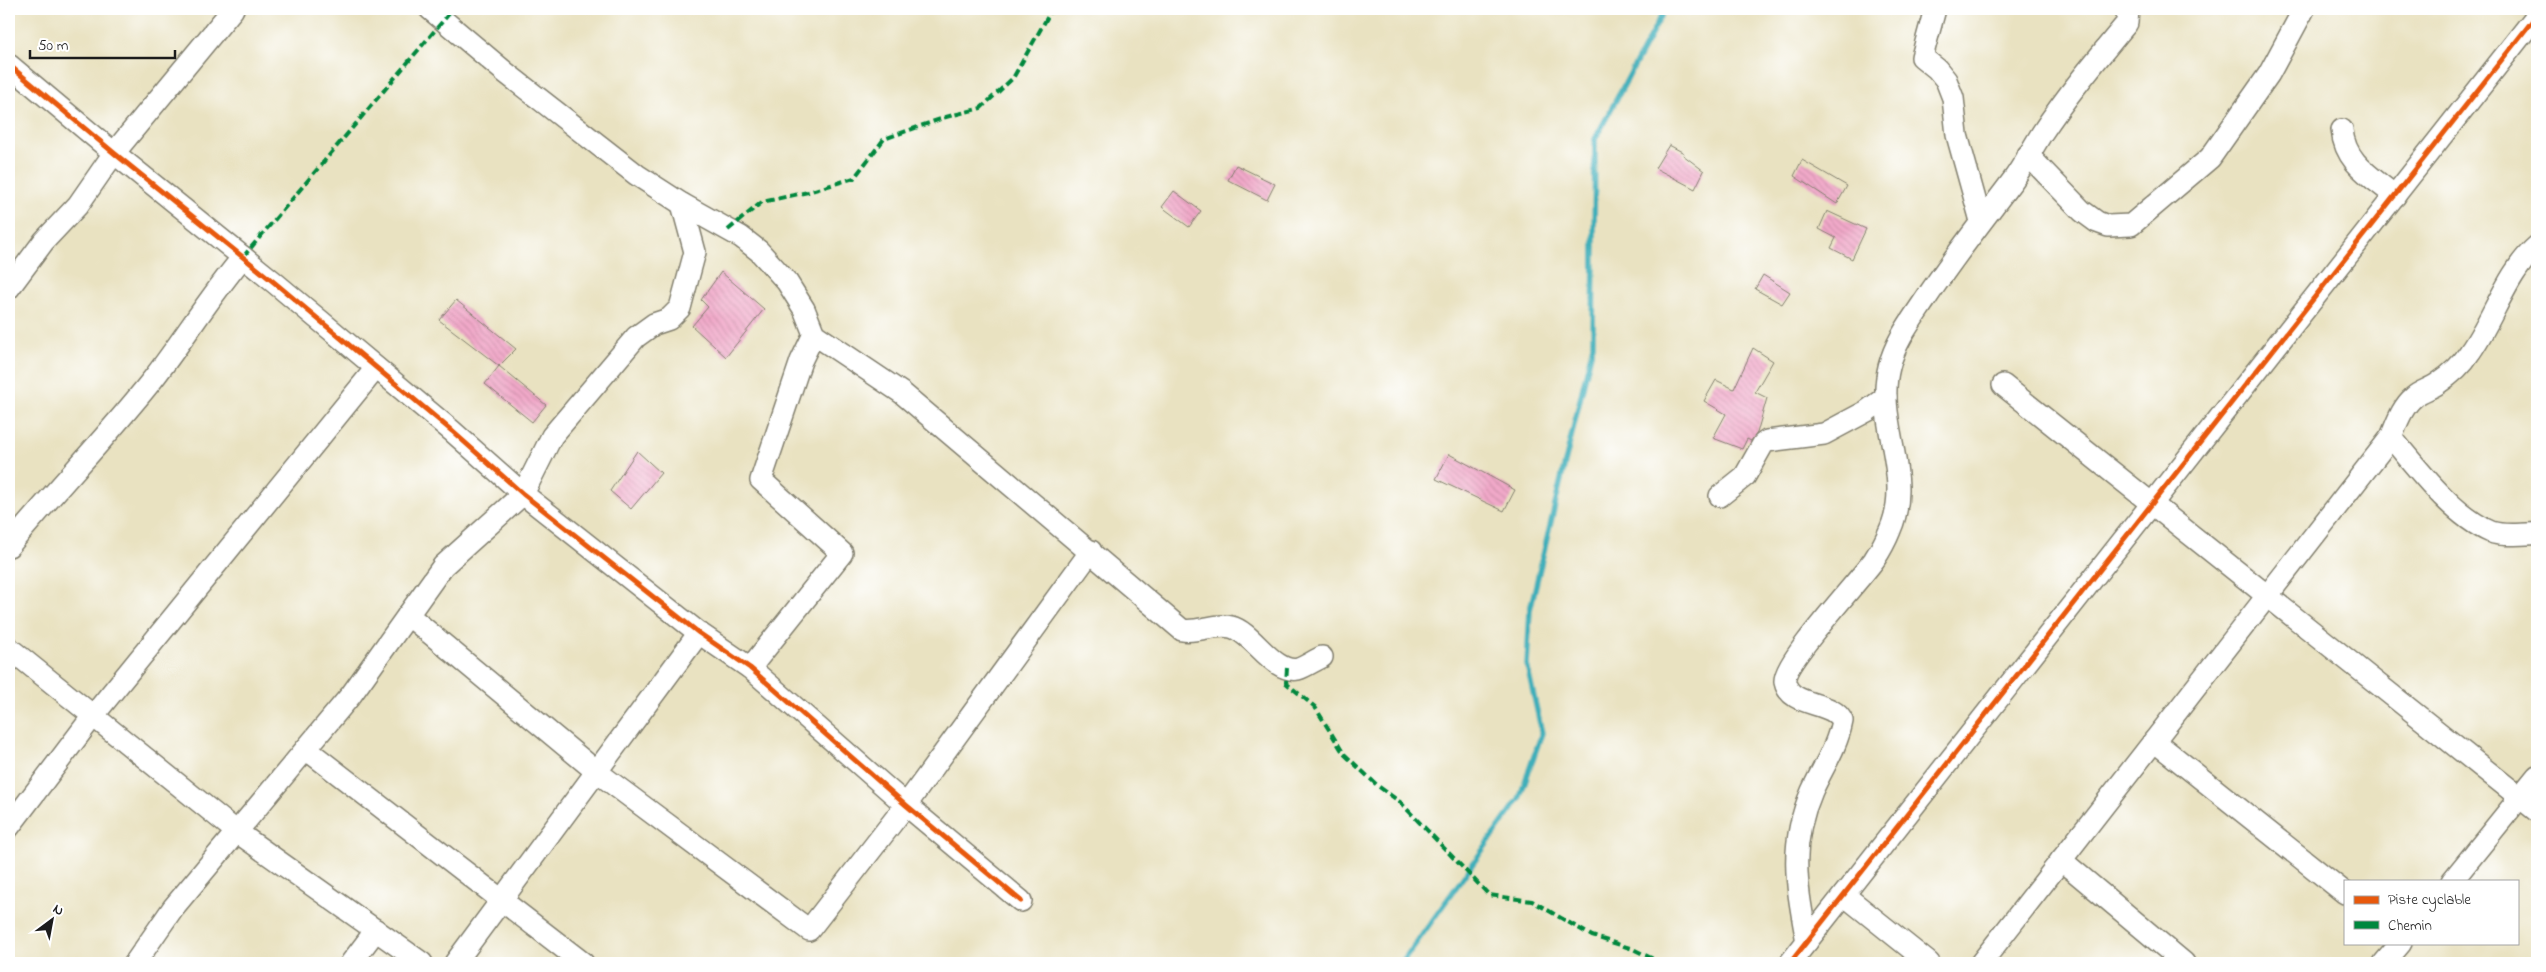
<svg xmlns="http://www.w3.org/2000/svg" width="2546" height="972" viewBox="0 0 2546 972" font-family="'Indie Flower',sans-serif">
<style>
.lines{fill:none;stroke-linecap:round;stroke-linejoin:round}
.stream{stroke:#40afba;stroke-width:5.5}
.building{fill:url(#building-back-hatch)}
.minor-casing{stroke:#827f6e;stroke-width:24}
.minor{stroke:#fff;stroke-width:21}
.quiet{stroke:#00873e;stroke-width:4;stroke-dasharray:8 4;stroke-linecap:butt}
.cycleway-casing{stroke:#fff;stroke-width:8}
.cycleway{stroke:#e8590c;stroke-width:5}
</style>
<defs>
<pattern id="building-back-hatch" width="6" height="6" patternUnits="userSpaceOnUse" patternTransform="scale(1.25)"><rect width="6" height="6" fill="#f1a9c9"/><path d="M-1 5l2 2M0 0l6 6M5-1l2 2" fill="none" stroke="#ce91ac"/></pattern>
</defs>
<rect width="100%" height="100%" fill="#fff"/>
<filter id="ink" filterUnits="userSpaceOnUse"><feTurbulence type="fractalNoise" baseFrequency=".02" numOctaves="2"/><feDisplacementMap in="SourceGraphic" scale="10" xChannelSelector="R" yChannelSelector="G"/><feConvolveMatrix kernelMatrix="1 2 1 2 8 2 1 2 1" color-interpolation-filters="sRGB"/></filter>
<filter id="wash" filterUnits="userSpaceOnUse"><feTurbulence type="fractalNoise" baseFrequency=".0096" numOctaves="4" result="noise"/><feDisplacementMap in="SourceGraphic" scale="20" xChannelSelector="R" yChannelSelector="G"/><feGaussianBlur stdDeviation="1.12" result="paint"/><feColorMatrix in="noise" values="0 0 0 0 0 0 0 0 0 0 0 0 0 0 0 0 0 1.4 0 .05"/><feComposite in="paint" operator="in"/></filter>
<g filter="url(#wash)">
<rect width="100%" height="100%" fill="#e9e2c1"/>
<g class="lines">
<path class="stream" d="M1402 963 1519 799 1542 733 1527 665 1530 610 1593 345 1595 139 1665 9"/>
</g>
<g id="blocks">
<g class="building">
<path d="M1669 145 1684 153 1683 155 1704 171 1695 189 1655 168Z"/>
<path d="M1802 160 1847 186 1837 204 1794 176Z"/>
<path d="M1236 165 1275 184 1267 200 1228 180Z"/>
<path d="M1174 191 1201 211 1189 227 1162 207Z"/>
<path d="M1827 211 1866 229 1852 259 1831 248 1836 238 1819 229Z"/>
<path d="M721 272 764 309 726 357 692 326 708 307 701 300Z"/>
<path d="M1763 275 1790 292 1782 304 1755 289Z"/>
<path d="M456 300 516 349 499 366 439 320Z"/>
<path d="M1753 348 1773 361 1755 392 1767 398 1757 433 1751 441 1747 439 1742 449 1713 438 1726 414 1704 401 1716 380 1734 389Z"/>
<path d="M499 366 546 405 532 422 485 384Z"/>
<path d="M637 451 661 473 631 509 610 491Z"/>
<path d="M1449 454 1515 490 1504 511 1436 479Z"/>
</g>
</g>
</g>
<g filter="url(#ink)">
<use href="#blocks" fill-opacity="0" stroke="#827f6e" stroke-width="1"/>
<g class="lines">
<defs>
<g id="minor">
<path d="M430 9 506 73 637 175 682 204 741 237 759 251 787 282 804 309 814 334 902 393 1182 630C1198 633 1215 623 1231 627 1253 632 1273 674 1298 669 1305 667 1315 660 1322 657"/>
<path d="M1935 9 1922 57 1937 69 1946 80 1953 98 1957 135 1981 221"/>
<path d="M9 65 114 153 275 283 452 431 523 494 699 633 750 668 906 805 1021 901"/>
<path d="M2342 130C2345 163 2371 176 2395 196"/>
<path d="M2028 155 2082 211 2097 222 2108 226 2131 225 2210 158 2269 74 2304 9"/>
<path d="M9 288 44 241 78 205 114 153 233 9"/>
<path d="M2003 385 2537 811"/>
<path d="M2391 437C2417 468 2453 516 2491 532 2505 537 2523 533 2537 534"/>
<path d="M1720 496 1745 476 1763 444 1767 441 1824 434 1867 411 1886 397"/>
<path d="M9 546C56 489 107 437 153 379 184 339 210 296 243 257"/>
<path d="M408 615 597 772 809 930 906 805 1091 551"/>
<path d="M9 648 237 832 422 963"/>
<path d="M750 668 842 553 761 480 801 361 814 334"/>
<path d="M2154 741 2345 893"/>
<path d="M306 749 583 963"/>
<path d="M9 827 93 716 376 368"/>
<path d="M2061 860 2184 963"/>
<path d="M2452 881 2537 776"/>
<path d="M1844 895 1929 963"/>
<path d="M1807 942C1797 886 1788 846 1812 791 1823 767 1837 747 1842 721 1833 700 1790 708 1785 682 1782 663 1859 581 1874 560 1880 551 1886 540 1890 530 1914 476 1875 422 1889 367 1895 342 1911 321 1925 300 1952 259 1983 220 2013 180 2023 166 2032 149 2042 133 2067 95 2098 58 2127 23L2128 9"/>
<path d="M135 963 173 908 351 695 443 566 523 494 552 436 636 337 654 324 669 319 680 308 695 252 682 204"/>
<path d="M351 963 376 930"/>
<path d="M455 963 699 633"/>
<path d="M1790 963 2537 15"/>
<path d="M1981 963 2391 437C2397 423 2402 407 2414 397 2420 391 2430 389 2437 384 2449 376 2462 365 2470 352 2493 320 2507 272 2537 246"/>
<path d="M2384 963 2401 943"/>
</g>
</defs>
<use href="#minor" class="minor-casing"/>
<use href="#minor" class="minor"/>
<g class="quiet">
<path d="M728 230 762 202 808 192 854 178 884 139 946 117 981 108 1013 78 1052 9"/>
<path d="M243 257 453 9"/>
<path d="M1287 668 1286 683 1315 707 1344 754 1378 786 1400 802 1489 895 1532 901 1592 936 1633 949 1661 963"/>
</g>
<defs>
<g id="cycleway">
<path d="M9 65 114 153 275 283 452 431 523 494 699 633 750 668 906 805 1021 901"/>
<path d="M1790 963 2537 15"/>
</g>
</defs>
<use href="#cycleway" class="cycleway-casing"/>
<use href="#cycleway" class="cycleway"/>
</g>
</g>
<rect width="2546" height="972" fill="none" stroke="#fff" stroke-width="30"/>
<rect x="2344" y="880" width="175" height="65" fill="#ffffff" stroke="#a4a4a4"/>
<rect x="2354" y="896" width="25" height="8" fill="#e8590c" stroke="#a4a4a4"/>
<text x="2388" y="904" font-size="15" fill="#1c1c1c">Piste cyclable</text>
<rect x="2354" y="921" width="25" height="8" fill="#00873e" stroke="#a4a4a4"/>
<text x="2388" y="930" font-size="15" fill="#1c1c1c">Chemin</text>
<g transform="translate(52 920) rotate(32)" stroke="#ffffff" stroke-width="4" paint-order="stroke">
<path d="M0-4L9 19L0 12L-9 19Z" fill="#1c1c1c"/>
<text y="-8" font-size="14" font-weight="bold" text-anchor="middle" fill="#1c1c1c">N</text>
</g>
<path d="M30 50v8h145v-8" fill="none" stroke="#1c1c1c" stroke-width="2.5"/>
<text x="38" y="50" font-size="15" fill="#1c1c1c" stroke="#ffffff" stroke-width="4" paint-order="stroke">50 m</text>
</svg>
